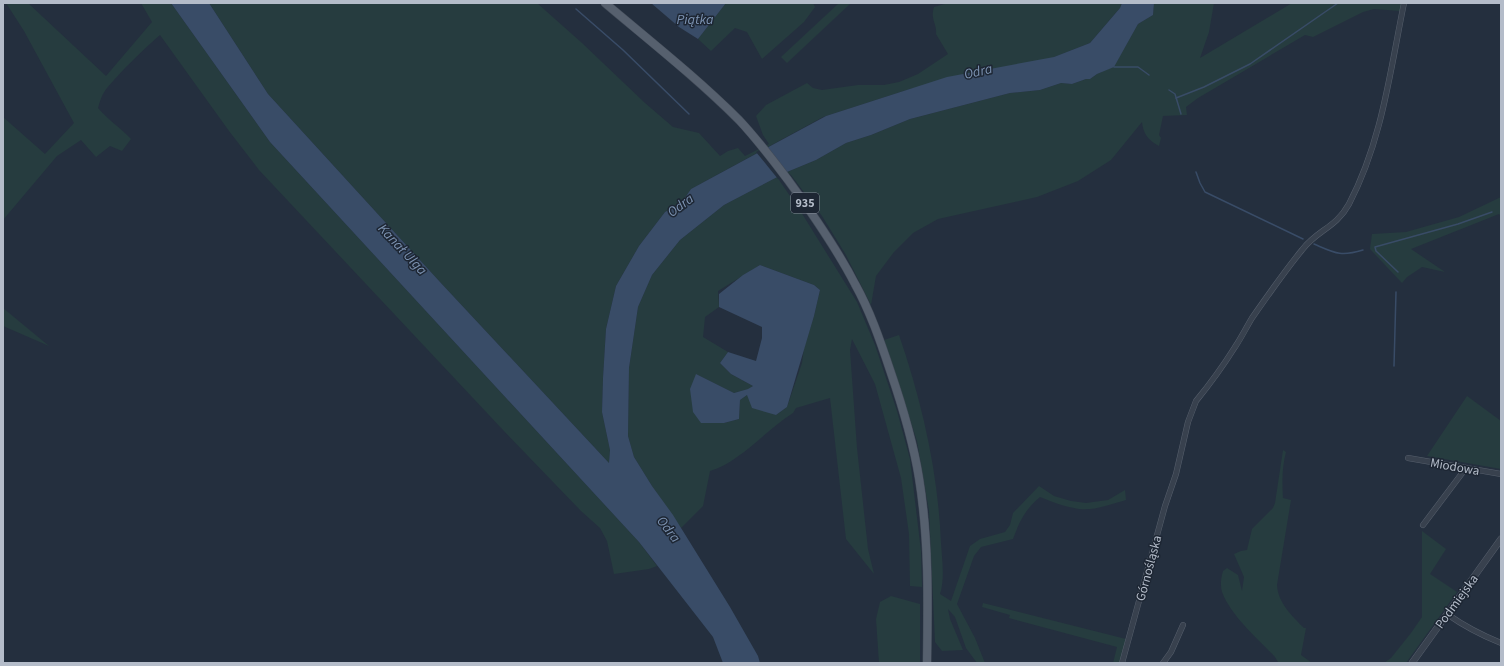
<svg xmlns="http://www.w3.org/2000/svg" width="1504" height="666" viewBox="0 0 1504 666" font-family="'Source Sans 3',sans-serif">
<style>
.green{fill:#263c3f;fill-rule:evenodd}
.water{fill:#394c67}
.pier{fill:#242f3e}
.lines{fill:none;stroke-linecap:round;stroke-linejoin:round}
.stream{stroke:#394c67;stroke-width:1.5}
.minor-casing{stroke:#565f6c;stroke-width:6}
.tertiary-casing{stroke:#565f6c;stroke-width:7}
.primary-casing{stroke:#414a57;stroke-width:9}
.minor{stroke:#38414e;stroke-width:5}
.tertiary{stroke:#38414e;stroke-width:6}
.primary{stroke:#56606e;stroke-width:8}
.labels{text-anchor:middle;stroke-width:3;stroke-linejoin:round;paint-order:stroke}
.shield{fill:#1d2633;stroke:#878f9c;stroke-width:1}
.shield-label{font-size:12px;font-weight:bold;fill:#b4bcc9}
.street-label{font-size:13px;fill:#b4bcc9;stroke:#1d2633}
.water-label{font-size:14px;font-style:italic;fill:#7c92b1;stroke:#1d2633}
</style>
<rect width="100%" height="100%" fill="#242f3e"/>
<g class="green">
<path d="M6 3H28L106 76 152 22 141 3H171L270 142 639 542 657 566 649 569 614 574 607 541 600 528 581 511 503 430 259 170 229 131 160 35C142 51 123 69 107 88 102 94 100 101 98 108 108 120 121 128 131 139L122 151 110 146 96 157 81 140 57 156 3 220V117L45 154 74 123 24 31Z"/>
<path d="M209 3H537L582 43 645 103 673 127 699 133 720 156 728 151 738 148 745 156 769 144 763 135 756 116 766 105 807 83 813 88 822 90 858 85H884L899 82 918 74 948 54 936 34C937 23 930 20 934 7L948 3H1122L1120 8 1090 43 1052 58 910 89 823 117 691 189 682 202 665 212 639 246 616 286 606 329 603 378 602 412 610 450 609 463 440 282 268 94Z"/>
<path d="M726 3H813L815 7 804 22 762 59 747 32 735 28 711 51 698 39Z"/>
<path d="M839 3H851L787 63 781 57Z"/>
<path d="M1154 3H1214L1209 32 1200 58 1292 3H1402L1400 11 1374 9 1363 12 1313 37 1305 35 1198 98 1186 107 1187 115 1163 116 1159 135 1161 138 1159 146C1149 141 1143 134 1142 122L1111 160 1078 181 1037 197 938 219 913 233 894 252 876 276 871 305 846 255 822 216 791 175 787 172 816 160 846 143 871 135 910 119 1010 93 1040 90 1061 83 1072 84 1086 79H1090L1097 74 1114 66 1138 24 1153 15Z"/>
<path d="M777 177 801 212 857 302 875 345 897 411 910 459 921 551 922 587 910 586 909 534 901 478 875 384 852 339 850 350 857 448 868 549 874 574 846 539 830 398 796 408 793 413C766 430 740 462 710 471L703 506 681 528 652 486 634 457 628 436 629 368 638 307 652 275 680 240 724 205ZM760 265 814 285 820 290 814 316 804 348 802 363 787 407 776 415 747 395 740 400 739 419 724 423 696 374 734 393 749 389 753 386 731 374 720 363 728 352 703 337 705 317 719 307 718 291Z"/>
<path d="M1501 197V216L1499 214 1411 249 1445 272 1422 267 1407 277 1402 283 1370 249 1372 234 1406 232 1459 217Z"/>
<path d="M3 308 49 346 3 326Z"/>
<path d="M899 335C922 402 938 471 941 543 942 559 945 579 940 594L951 601 970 546 980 539 1005 532 1010 525 1013 513 1039 486 1054 496 1071 501 1086 503 1108 500 1125 490 1126 500C1111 504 1094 511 1079 509 1066 507 1052 502 1040 497 1025 510 1020 520 1013 539L981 547 974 556 957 604 975 638 985 663H977L966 648 955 617 948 609 950 619 963 650 942 651 935 642 929 511 917 441 884 340Z"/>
<path d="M1467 396 1501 421V469L1427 456Z"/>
<path d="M1283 450 1286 452C1282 467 1282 482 1283 498L1291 500 1277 585C1278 603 1292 616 1304 628H1306L1301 655 1312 663 1278 662 1275 657C1258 639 1231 616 1222 592 1220 585 1221 578 1223 571L1227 568 1238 575 1242 591 1244 577 1234 554 1241 551 1247 550 1252 529 1273 508 1275 503Z"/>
<path d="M1422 531 1446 549 1430 574 1457 592 1406 663H1384L1391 658 1411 633 1422 617Z"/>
<path d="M891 596 920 604V663H879L876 619 880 602Z"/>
<path d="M983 603 1126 639 1120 663H1113L1117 647 1009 618 1010 615 982 607Z"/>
</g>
<g class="water">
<path d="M171 3H209L268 94 440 282 609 463 610 450 602 412 603 378 606 329 616 286 639 246 665 212 682 202 691 189 826 116 947 77 1054 57 1090 43 1120 8 1122 3H1154L1153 15 1138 24 1114 67 1097 74 1090 79H1086L1072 84 1061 83 1040 90 1010 93 910 119 871 135 846 143 816 160 787 172 724 205 680 240 652 275 638 307 629 368 628 436 634 457 652 486 673 515 730 607 758 656 760 663H723L713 637 639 542 270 142Z"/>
<path d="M651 3H726L698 39 679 27Z"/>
<path d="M760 265 814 285 820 290 814 316 787 407 776 415 752 408 747 395 740 400 739 419 724 423H701L693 412 690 389 696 374 734 393 748 389 753 386 731 374 720 363 728 352 756 361 762 338V327L719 307V294L743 275Z"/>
</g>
<path class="pier" d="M765 147 788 174 778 179 756 152Z"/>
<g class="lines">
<g class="stream">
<path d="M576 9 623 50 689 114"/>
<path d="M1114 67H1138L1149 75"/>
<path d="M1169 90 1175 94 1181 114"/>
<path d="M1176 98 1204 87 1250 64 1338 3"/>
<path d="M1196 172 1200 183 1205 192 1303 239"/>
<path d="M1314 244C1335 253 1340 257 1363 250"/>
<path d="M1398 272 1376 251 1375 247 1458 224 1492 212"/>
<path d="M1394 366 1396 292"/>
</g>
<defs>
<g id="minor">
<path d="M1408 458 1501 474"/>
<path d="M1423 525 1466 468"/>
<path d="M1447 614C1464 626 1481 635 1501 643"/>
<path d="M1122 663 1165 506 1176 474 1188 422 1196 401C1210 384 1223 366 1235 347 1241 338 1246 328 1252 318 1268 295 1284 272 1302 250 1317 230 1336 228 1349 204 1382 141 1390 72 1404 3"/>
<path d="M1163 663 1171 652 1183 625"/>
</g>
<path id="tertiary" d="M1412 663 1501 539"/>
<path id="primary" d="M605 3C650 41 697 78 739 120 757 139 772 159 788 180 812 213 836 247 855 284 870 311 880 340 890 370 902 405 913 440 919 478 929 539 928 601 927 663"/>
</defs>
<use href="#minor" class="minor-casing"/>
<use href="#tertiary" class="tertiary-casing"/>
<use href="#primary" class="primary-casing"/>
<use href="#minor" class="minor"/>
<use href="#tertiary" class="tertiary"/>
<use href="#primary" class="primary"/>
</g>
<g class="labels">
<rect class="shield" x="791" y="193" width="28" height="20" rx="3"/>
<g class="shield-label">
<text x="805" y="207">935</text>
</g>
<g class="street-label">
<text transform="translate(1455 466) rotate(10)" y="5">Miodowa</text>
<text transform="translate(1148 568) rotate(-75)" y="5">Górnośląska</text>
<text transform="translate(1456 601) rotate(-54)" y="5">Podmiejska</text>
</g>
<g class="water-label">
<text x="695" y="24">Piątka</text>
<text transform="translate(978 71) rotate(-13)" y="5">Odra</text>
<text transform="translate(680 205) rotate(-37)" y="5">Odra</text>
<text transform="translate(403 249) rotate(47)" y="5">Kanał Ulga</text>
<text transform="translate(669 529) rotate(52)" y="5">Odra</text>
</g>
</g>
<rect width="1504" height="666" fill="none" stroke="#b4bcc9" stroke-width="8"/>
</svg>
